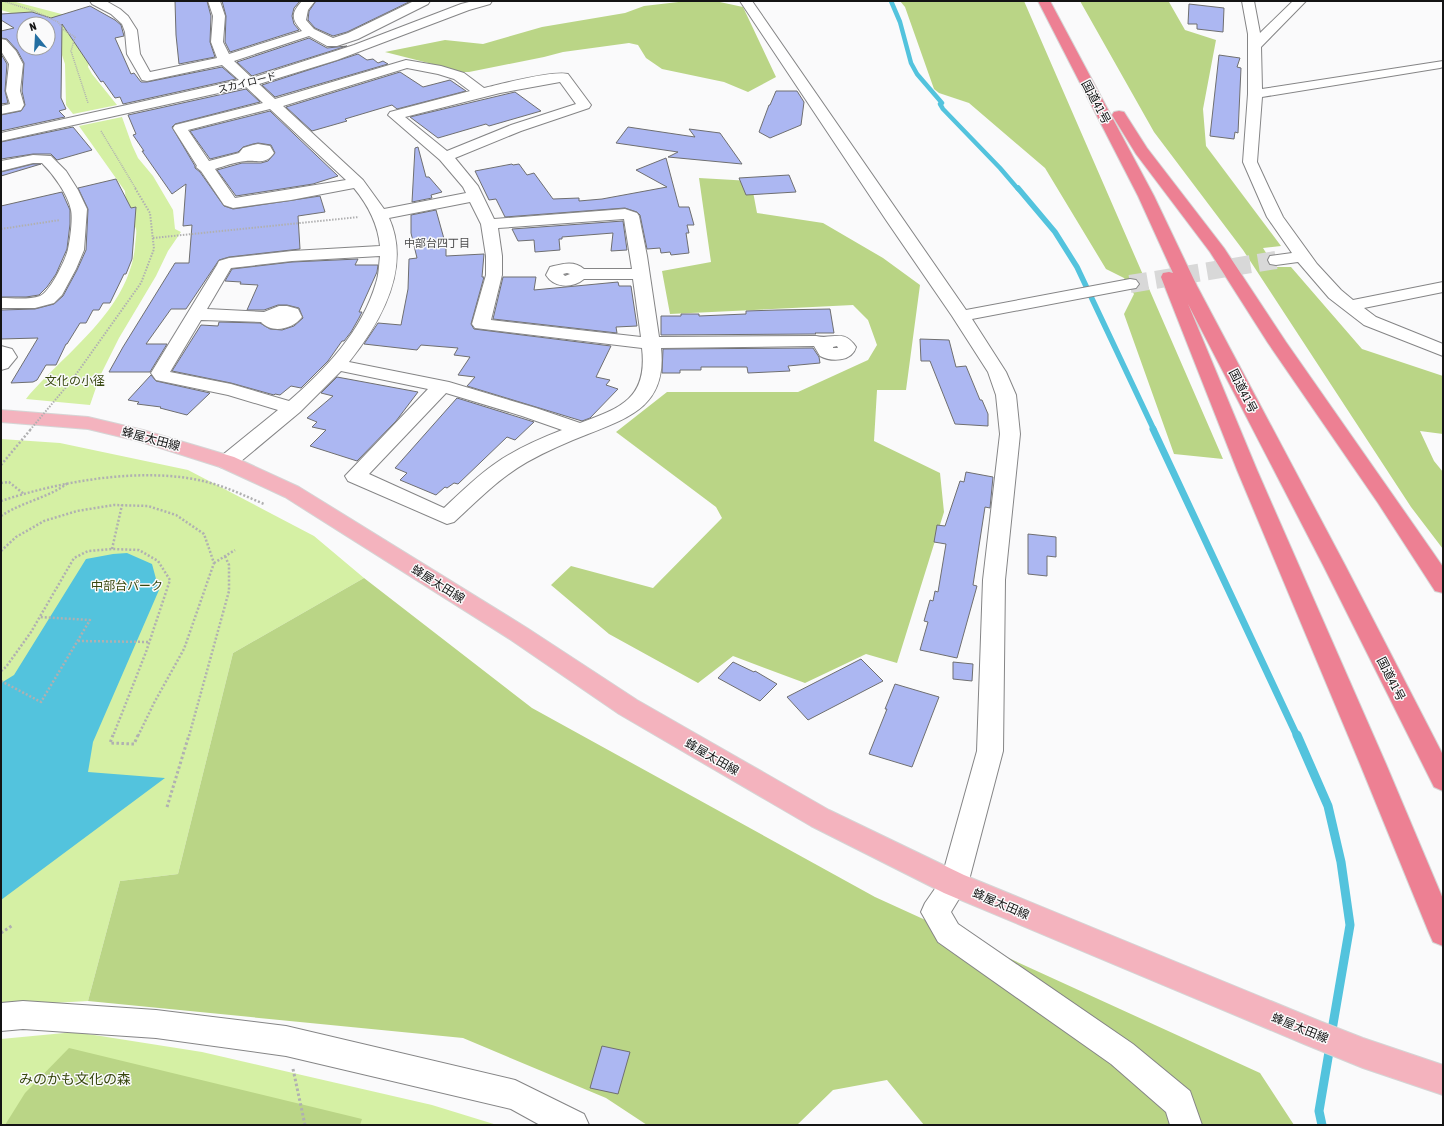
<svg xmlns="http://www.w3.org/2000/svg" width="1444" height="1126" viewBox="0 0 1444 1126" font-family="'Asap Condensed','Noto Sans JP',sans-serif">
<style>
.green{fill:#d5f0a4}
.forest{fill:#bad586}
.water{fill:#53c3dd}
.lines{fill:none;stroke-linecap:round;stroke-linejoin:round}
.stream-far3{stroke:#53c3dd;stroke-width:4.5}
.stream-far2{stroke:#53c3dd;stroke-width:5.5}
.stream-far1{stroke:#53c3dd;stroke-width:7}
.stream{stroke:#53c3dd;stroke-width:9}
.building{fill:#acb7f2;stroke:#6f6f70;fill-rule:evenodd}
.minor-tunnel{stroke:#d8d8d8;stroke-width:18;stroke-dasharray:18 8;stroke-linecap:butt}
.minor-casing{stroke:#858586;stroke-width:2}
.major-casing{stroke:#d5d5d5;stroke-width:2}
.highway-casing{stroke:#d5d5d5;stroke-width:2}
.path-far3{stroke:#b0b0b1;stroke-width:1.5;stroke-dasharray:1 1;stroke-linecap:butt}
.path-far2{stroke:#b0b0b1;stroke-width:2;stroke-dasharray:1.5 1.5;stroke-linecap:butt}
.path-far1{stroke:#b0b0b1;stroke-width:2.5;stroke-dasharray:2 2;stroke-linecap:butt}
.path{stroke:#b0b0b1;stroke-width:3;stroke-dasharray:2.5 2.5;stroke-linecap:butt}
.minor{fill:#fff;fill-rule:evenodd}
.major{fill:#f4b3be;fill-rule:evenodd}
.highway{fill:#ed8093;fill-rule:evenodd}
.path-bridge-far1{stroke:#b0b0b1;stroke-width:2;stroke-dasharray:1.5 1.5;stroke-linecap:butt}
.path-bridge{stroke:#b0b0b1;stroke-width:2.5;stroke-dasharray:2 2;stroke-linecap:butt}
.labels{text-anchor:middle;stroke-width:3;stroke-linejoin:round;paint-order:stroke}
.far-street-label{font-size:10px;fill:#141414;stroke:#fafafb}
.far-neighbourhood-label{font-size:11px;fill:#4c4c4d;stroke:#fafafb}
.street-label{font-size:12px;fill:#141414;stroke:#fafafb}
.park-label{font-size:12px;fill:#37470e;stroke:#fafafb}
.near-park-label{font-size:14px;fill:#37470e;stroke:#fafafb}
</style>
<rect width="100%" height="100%" fill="#fafafb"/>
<g class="green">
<path d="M1 1H12L69 16 93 40 88 67 92 74 117 105 73 114 66 105 65 64 61 52 62 45 48 24 1 10Z"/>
<path d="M122 117 132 145 138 158 153 176 173 210 175 229 181 232 168 251 156 276 119 338 100 376 90 405 26 399C64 353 128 312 135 247 135 242 137 234 136 229 135 226 133 223 132 221 128 211 125 201 125 191L79 126Z"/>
<path d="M1 439 60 443 188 470 314 536 364 578 233 653 178 874 120 881 88 1001 1 1006Z"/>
<path d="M75 1032 202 1052 432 1105 497 1125H1V1039Z"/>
</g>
<g class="forest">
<path d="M687 1H715L743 7 776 77 748 92 724 82 662 69 646 58 638 45 629 43 563 52 544 57 469 72H458L452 69 385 52 445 40 483 44 542 27 625 13 644 6Z"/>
<path d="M900 1H1024L1223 459 1174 454 1124 314 1134 294 1124 278 1106 269 1045 168 969 103 939 93 934 89 905 7Z"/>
<path d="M1080 1H1166L1169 2 1185 30 1216 40 1203 109 1206 146 1281 246 1263 248 1275 267H1291L1362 349 1443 376V434L1420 431 1434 461 1443 472V549L1411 507 1243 250 1154 132Z"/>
<path d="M699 178 751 181 757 213 823 223 883 258 920 285 906 390H877L874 441 940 473 944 512 897 663 866 654 805 683 733 656 698 683 609 634 551 585 571 566 653 588 722 518 716 507 616 432 667 392H798L868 360 877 345 868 320 853 305 670 314 662 271 711 262Z"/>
<path d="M364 578 532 708 875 897 1260 1073 1294 1125H924L887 1080 833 1090 797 1125H647L606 1098 463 1038 88 1001 120 881 178 874 233 653Z"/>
<path d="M69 1048 362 1119 360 1125H5L25 1093Z"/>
</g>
<path class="water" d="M127 553 152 564 159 590 93 742 88 772 165 778 1 900V683L14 675 86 559 113 554Z"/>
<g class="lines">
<path class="stream-far3" d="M891 1 900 22 911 63 917 74 942 103 940 104 943 109 1000 168 1018 189"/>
<path class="stream-far2" d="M1018 188 1055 232 1077 267 1154 430"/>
<path class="stream-far1" d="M1153 429 1297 736"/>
<g class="stream">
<path d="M1297 735 1328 806 1341 862 1350 925 1331 1036"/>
<path d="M1322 1125 1319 1111 1330 1046"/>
</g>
</g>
<g class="building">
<path d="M175 1H207L211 16 210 42 215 57 179 64 176 35Z"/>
<path d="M222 1H300L294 8 292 16 294 24 299 30 230 52 225 42 226 16Z"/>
<path d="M316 1H411L347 32 333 36 315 28 308 20 309 11Z"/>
<path d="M1189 4 1224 8 1223 32 1197 29V24H1188Z"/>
<path d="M90 6 115 20 121 25 124 36 115 38 131 74 134 73 141 82H147L222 67 236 79 123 104 120 97 115 98 103 81 101 82 62 24 61 98 66 109 59 111 65 117 1 131V115L21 111 25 105 22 91 24 63 17 50 7 39 1 38V31L14 28 1 20V14L32 12 51 18ZM24 24H48V48H24Z"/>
<path d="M309 38 327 48 347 46 252 76 237 62Z"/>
<path d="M1 54 7 64 5 91 8 103 1 104Z"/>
<path d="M358 54 367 60 373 59 378 63 383 61 388 64 275 97 262 85Z"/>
<path d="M1219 55 1240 58 1237 67 1241 68 1238 133 1235 132 1234 139 1210 136Z"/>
<path d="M400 72 423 87 450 80 466 91 397 109 392 105 345 119 347 121 312 131 286 107Z"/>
<path d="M246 89 260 102 175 124 172 127 195 166V168L200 172 224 206 233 209 320 196 325 212 298 216 300 249 229 257 219 260 186 309H171L146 344H167L150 372H109L123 347 175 263H189L192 225 183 226 186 184 172 194 142 151H144L133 135 136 134 128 115Z"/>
<path d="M776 91H797L804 102 801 125 770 138 759 132 769 105H770Z"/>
<path d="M515 92 541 111 489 126 486 124 438 138 410 117Z"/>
<path d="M270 111 295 135 338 176 313 184 236 196 217 170 242 163H261L268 161 275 153 271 145 258 143 253 144 243 147 238 152 210 159 190 131Z"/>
<path d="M73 127 92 150 57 160 51 154H33L1 159V142Z"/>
<path d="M628 127 695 137 689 129 720 133 742 164 668 157 678 152 616 143Z"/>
<path d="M418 147 426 177H429L442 192 431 195 432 198 412 202 415 148Z"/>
<path d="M666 158 679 207H689L694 225H687L689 233H686L689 253 671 255 670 252 661 253 660 248 647 249 640 215 637 212 625 208 505 217 496 199 489 200 475 171 512 164 513 165 519 164 527 175 534 173 553 199 579 198V201L602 199 667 187 636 170Z"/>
<path d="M33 164H41L1 176V172Z"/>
<path d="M789 175 796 192 746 195 739 178Z"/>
<path d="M116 179 131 208 136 207 132 259 126 274H124L110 303H103L99 310H93L86 323H80L67 344H66L56 365H46L37 380 33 382 11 383 38 338 1 339V310L35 309 54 304 63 296 77 270 86 250 88 209 78 188Z"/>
<path d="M62 192 70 210V224L67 249 56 274 47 287 39 295 26 297H1V206Z"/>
<path d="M436 210 446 246V256L484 254 482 277H484L471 324 474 329 611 346 596 377 610 380 606 385 618 389 590 418 582 421 467 386 475 377 458 375 470 357 454 355 458 348 421 345 417 350 364 344 378 323 401 325 408 289 409 259 417 258 411 233V215Z"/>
<path d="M623 221 627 250 611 251 613 233 562 237V239H559L560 250 535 252 534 240 518 241 512 229Z"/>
<path d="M358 259 355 265H378L377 272 359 312H362L359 318 351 332 344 341H342L328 361 301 388 291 386 280 395 275 394 274 395 231 383 172 371 201 325 218 326 219 322 260 323 270 329 282 330 294 326 303 318 299 308 287 305H278L264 310H247L258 285 240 284 241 282 225 281 232 269 292 262Z"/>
<path d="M503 277H536L534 290 618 282 619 286H631L637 326 616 327 617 333 493 319Z"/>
<path d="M830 309 834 333H815L816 334 661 335V316H681V314H699V316L746 314V311L777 310Z"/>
<path d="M920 339 949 340 956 367 966 366 980 400H982L988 414V426L955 424 930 361H921Z"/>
<path d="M813 348 819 357 820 363 788 366 790 371 748 373 747 367H701V370H680V373H662L663 349Z"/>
<path d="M151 375 156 381 210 393 187 415 160 408 161 407 137 404 139 402 128 400Z"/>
<path d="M337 377 418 392 396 421 357 461 310 446 326 430 312 427 317 422 307 418 333 396 321 393Z"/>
<path d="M457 398 534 422 515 440 507 437 458 484 454 483 447 488 445 487 436 495 400 480 407 473 395 468Z"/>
<path d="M966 472 993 477 990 508 985 507 973 585 977 586 957 658 920 650 928 622 924 621 930 600 933 601 935 591 938 592 946 544 934 542 937 525 945 526 960 481 964 482Z"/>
<path d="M1028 534 1056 537V557L1047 556V576L1028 574Z"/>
<path d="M861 659 883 681 808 720 787 697Z"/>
<path d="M733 662 754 672 755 671 777 684 760 701 718 678Z"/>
<path d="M953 662 973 664 972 681 953 679Z"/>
<path d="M895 684 939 697 912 767 869 754 887 709H885Z"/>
<path d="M602 1046 630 1052 618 1094 590 1088Z"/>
</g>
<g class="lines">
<path class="minor-tunnel" d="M1130 284 1276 260"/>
<defs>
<g id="minor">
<path d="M90 1H106L120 9 128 16 137 30 140 54 150 72 217 58 211 42 213 16 208 1H220L225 16 223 42 229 54 302 31C291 19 291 13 302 1H315L308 10 306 20 314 29 333 38 348 33 414 1H430L428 4 358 39 337 46H327L309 36 234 61 252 78 354 45 461 4 473 1H492L490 4 469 10 337 60 259 84 275 99 406 60 441 66 464 73 484 88C501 84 553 70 568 74L591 105 589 108 521 131 455 158 478 186 494 219 625 209 637 213 639 216 647 256 659 337 816 336C833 340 843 328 856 347 852 362 831 362 820 356L814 346 661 348C667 404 632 417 588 434 567 442 547 451 527 462 499 478 478 500 454 522L447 524 348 481 345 476 428 389 341 371 300 412 234 467 227 468 220 467 217 462 220 457 278 410 228 395 156 380 151 373 217 265 219 261 229 258 292 251 380 246C378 224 368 205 354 188L291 200 233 208 224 205 201 171 196 167 197 166 173 128 175 125 263 103 246 87 1 141V133L239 80 222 65 147 81 142 80 127 54 125 32 122 24 111 14 92 4ZM407 68 438 74 454 79 470 91 390 112 388 115 440 160 463 187 466 193 384 209 363 180 283 106ZM560 82 576 104 511 125 447 151 405 117 500 93ZM270 109 346 180 235 198 215 169C224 166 235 162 246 161 256 160 266 165 274 153L270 146 258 144 253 145 243 148 239 153 209 161 188 130ZM470 202 481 224 486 256V275L472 324 475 328 642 348C648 398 621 408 580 423L536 408 449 382 349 362C380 323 412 269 389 218ZM624 219 632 269H584C574 260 562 264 550 267L546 275C554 288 572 289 584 279H633L641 337 491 320 502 275V256L498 228ZM380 256C379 264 379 275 376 283 362 331 326 369 289 401L231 384 170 372 201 320 261 322C272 334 293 329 302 317L298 309 287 306H279L264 312 207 309 231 268 292 261ZM567 273 570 274 565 276 563 274ZM837 346 838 348H833V347ZM446 393 522 416 562 430C539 439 516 449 496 463 477 476 461 492 444 508L369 474Z"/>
<path d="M740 1H752L966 310 1130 279 1136 280 1139 284 1136 288 1130 289 972 319 1006 372 1016 395 1020 434 1005 580 1003 751 968 884 951 912 958 924 1133 1044 1190 1091 1202 1125H1170L1166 1112 1111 1064 938 942 921 912 925 903 941 880 977 751 983 580 1000 434 996 395 988 372 952 316 886 220Z"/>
<path d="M1242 1H1254L1260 33 1293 1H1306L1261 47 1262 89 1443 61V67L1440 68 1262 97 1257 162 1269 188 1283 217 1317 264 1341 290 1353 300 1443 282V292L1364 308 1376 317 1443 344V356L1364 325 1329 298 1298 262 1276 265 1270 264 1268 260 1270 256 1292 253 1267 217 1243 162 1248 94V34Z"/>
<path d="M1 39 6 40 16 51 23 64 20 91 24 105 21 110 1 114V106L10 104 6 91 9 64 1 51Z"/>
<path d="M33 155 51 156 66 171 78 190 87 209 84 250 76 269 62 295 54 303 35 308H1V298C13 298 29 300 40 296 50 292 66 259 68 249 70 240 73 219 71 210 68 194 53 174 42 163H33L1 171V161Z"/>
<path d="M1 346 12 349 17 357 8 368 1 370Z"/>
<path d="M23 1001 156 1010 286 1026 515 1080 584 1114 589 1125H540L511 1109 286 1056 156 1038 23 1029 1 1031V1003Z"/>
</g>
<path id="major" d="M1 410 88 417 143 430 234 457 299 487 527 628 637 700 829 810 964 875 1322 1022 1363 1038 1443 1065V1095L1363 1068 1304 1044 944 893 811 826 619 714 511 640 285 497 220 467 138 441 88 429 1 422Z"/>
<g id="highway">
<path d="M1038 1H1050L1154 196 1197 286 1345 565 1443 755V791L1434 787 1323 565 1188 304 1257 470 1386 764 1443 899V946L1433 942 1429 933 1360 764 1237 470 1161 277 1163 273 1169 272 1173 273 1138 196Z"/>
<path d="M1119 111 1124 112 1147 148 1224 248 1286 342 1432 551 1443 567V593L1435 591 1378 503 1268 343 1210 252 1136 154 1112 115 1114 112Z"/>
</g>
</defs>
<use href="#minor" class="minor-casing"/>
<use href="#major" class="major-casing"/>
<use href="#highway" class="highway-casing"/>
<g class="path-far3">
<path d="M3 1 34 11 58 22 64 30 75 37 71 51 88 103"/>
<path d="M101 131 136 189"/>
</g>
<g class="path-far2">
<path d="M1 229 60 220"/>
<path d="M153 238 359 217"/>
<path d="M72 380 141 283 154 249 150 213 135 188"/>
</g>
<g class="path-far1">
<path d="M1 483 9 482 24 494"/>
<path d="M1 501C61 481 145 466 207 482 227 487 245 496 264 504"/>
<path d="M1 516C22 502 48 498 68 483"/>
<path d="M112 549 122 505"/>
<path d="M1 551 16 537 44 521 77 511 114 505 148 506 176 515 204 534 214 563 184 649 154 703 138 736"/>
<path d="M214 563 235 550"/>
<path d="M78 641 150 642"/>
<path d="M1 671 6 667 31 632 74 558 88 551 112 549 139 550 158 561 170 580 146 652 113 736"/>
<path d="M1 681 41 702 90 620 39 617"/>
<path d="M189 736 229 591V565L225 556"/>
</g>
<g class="path">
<path d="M113 735 110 743 134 744 138 735"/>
<path d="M167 807 189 735"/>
<path d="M1 933 13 925"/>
<path d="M293 1069 305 1125"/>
</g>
<use href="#minor" class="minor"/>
<use href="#major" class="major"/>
<use href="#highway" class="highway"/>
<path class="path-bridge-far1" d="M30 430 72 380"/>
<path class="path-bridge" d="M1 465 31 429"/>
</g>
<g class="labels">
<g class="far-street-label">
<text transform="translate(247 82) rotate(-14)" y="4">スカイロード</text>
</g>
<g class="far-neighbourhood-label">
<text x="437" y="247">中部台四丁目</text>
</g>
<g class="street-label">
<text transform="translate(1096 102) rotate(62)" y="4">国道41号</text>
<text transform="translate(1243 391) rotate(63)" y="4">国道41号</text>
<text transform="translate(151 439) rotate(15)" y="4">蜂屋太田線</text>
<text transform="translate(438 584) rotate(32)" y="4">蜂屋太田線</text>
<text transform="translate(1391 679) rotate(63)" y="4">国道41号</text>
<text transform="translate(712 757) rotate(30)" y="4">蜂屋太田線</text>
<text transform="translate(1001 904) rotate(23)" y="4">蜂屋太田線</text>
<text transform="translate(1300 1028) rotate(22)" y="4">蜂屋太田線</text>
</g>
<g class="park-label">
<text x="75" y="385">文化の小径</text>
<text x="127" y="590">中部台パーク</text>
</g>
<g class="near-park-label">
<text x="75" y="1084">みのかも文化の森</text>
</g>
</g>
<rect width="1444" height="1126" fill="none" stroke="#141414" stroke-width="4"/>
<g transform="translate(36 36) rotate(342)"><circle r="19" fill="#fafafb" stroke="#9e9e9f"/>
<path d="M0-3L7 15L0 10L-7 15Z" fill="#246fa2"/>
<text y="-6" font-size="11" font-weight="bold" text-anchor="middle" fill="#141414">N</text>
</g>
</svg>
